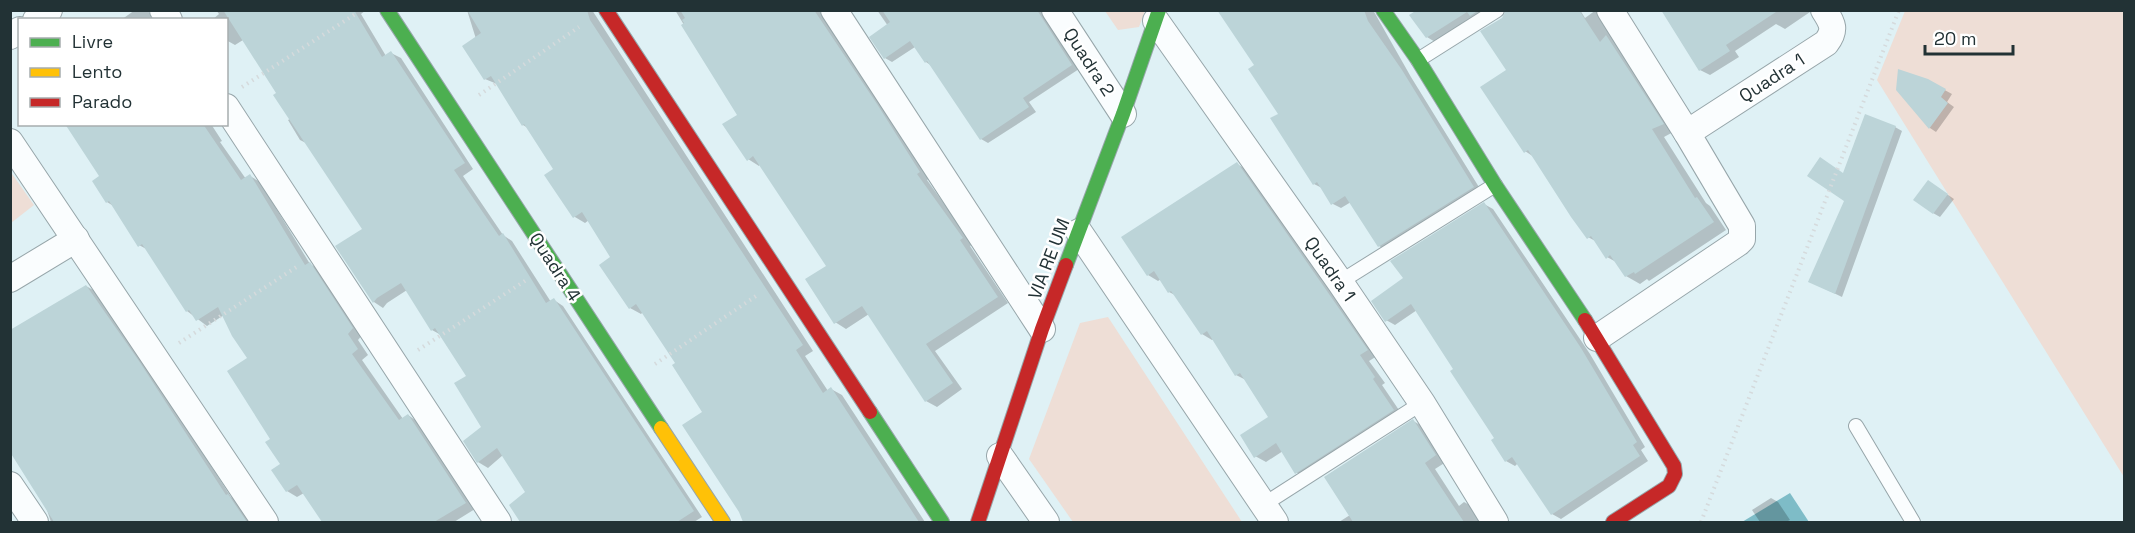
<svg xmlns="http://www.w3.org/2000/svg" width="2135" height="533" viewBox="0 0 2135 533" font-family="'Space Grotesk',sans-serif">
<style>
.green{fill:#eeded6}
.water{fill:#7ebcc7}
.shadow{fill:#0003}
.building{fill:#bcd4d8}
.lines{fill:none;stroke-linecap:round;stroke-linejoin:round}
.lane-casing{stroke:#97a6aa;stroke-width:16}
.street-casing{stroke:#97a6aa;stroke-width:28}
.fast-casing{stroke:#97a6aa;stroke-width:16}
.slow-casing{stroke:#97a6aa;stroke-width:16}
.jam-casing{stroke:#97a6aa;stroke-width:16}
.path{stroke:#d5dadc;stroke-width:4;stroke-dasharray:1.5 4.5;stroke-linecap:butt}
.lane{stroke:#fafdfe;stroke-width:14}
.street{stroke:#fafdfe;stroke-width:26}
.fast{stroke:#4caf50;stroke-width:14}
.slow{stroke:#ffc107;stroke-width:14}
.jam{stroke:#c62828;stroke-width:14}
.labels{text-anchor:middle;stroke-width:5;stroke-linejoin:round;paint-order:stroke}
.street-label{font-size:18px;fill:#223235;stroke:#fff}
</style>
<rect width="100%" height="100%" fill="#dff1f5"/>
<g class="green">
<path d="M1105 11H1145L1139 27 1118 30Z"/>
<path d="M1905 11H2124V477L1877 80Z"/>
<path d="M10 171 34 205 11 223H10Z"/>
<path d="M1108 317 1242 522H1073L1029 459 1080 323Z"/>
</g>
<path class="water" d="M1790 493 1809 522H1742Z"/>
<g class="shadow">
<path d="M135 10H147L156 20H121Z"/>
<path d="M216 10H366L361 14 386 56 391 53 401 58 473 169 463 176 503 235 512 241 551 302 554 300 563 306 702 517 694 522H522L511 505 527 492 503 455 488 468 478 462 465 441 483 428 468 377 441 335 432 330 407 290 387 303 383 308 374 302 337 247 364 230 308 144 300 140 288 120 290 119 278 93 243 40 235 45 226 40V20H212L219 14Z"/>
<path d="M467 10H592L813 351 805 356 828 391 831 389 842 395 925 522H746L704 412 678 364 643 312 641 314 630 308 612 258 589 220 585 223 575 217 555 169 528 128 523 125 497 84 485 79 476 39Z"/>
<path d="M675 10H819L930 178 927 180 973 244 970 246 1008 303 935 351 962 389 937 407 926 401 869 314 846 329 835 322 828 267 760 164 759 166 748 159 739 116Z"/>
<path d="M877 10H1041L1079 69 1029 102 1036 112 988 143 981 139 932 66 926 62 915 47 892 62 885 58 888 26Z"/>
<path d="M1222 10H1373L1411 77 1482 192 1388 251 1379 246 1351 202 1341 208 1333 204 1324 189 1314 184 1272 119 1280 114 1256 66Z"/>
<path d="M1419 10H1505L1440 45 1427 37Z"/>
<path d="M1507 10H1580L1585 18 1596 10 1608 17 1675 131 1664 137 1706 203 1710 206 1726 230 1649 281 1647 279 1640 284 1626 276 1618 263 1607 257 1597 242 1588 237 1534 157 1525 151 1508 71 1503 18Z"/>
<path d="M1663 10H1813L1785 29 1776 24 1735 51 1739 57 1710 75 1700 70Z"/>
<path d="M1928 81 1952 94 1947 102 1954 107 1936 132 1930 128 1897 89Z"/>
<path d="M66 124H211L222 141 220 142 246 179 250 176 260 182 310 264 320 270 363 334 358 340 368 355 362 360 403 419 408 415 418 422 475 509 454 522H331L324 511 304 493 297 497 287 491 282 465 272 439 249 359 224 315 207 326 187 311 148 250 139 245 115 207 107 202 102 177Z"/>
<path d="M1895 127 1902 131 1842 297 1817 285 1846 201 1844 175Z"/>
<path d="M1237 164 1247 170 1377 356 1369 361 1385 383 1382 385 1403 416 1307 478 1296 472 1283 451 1266 462 1255 456 1270 417 1246 380 1236 375 1214 339 1212 340 1202 334 1177 296 1169 292 1161 279 1158 281 1148 275Z"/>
<path d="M1935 186 1954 199 1940 217 1933 213Z"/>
<path d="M1484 204 1493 209 1590 354 1645 447 1641 450 1648 461 1561 519 1552 514 1518 463 1515 466 1506 461 1496 439 1455 370 1417 310 1395 325 1386 320 1406 278Z"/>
<path d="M86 286 95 291 147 367 231 497 237 500 251 522H51L46 507Z"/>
<path d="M1413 421 1424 427 1446 462 1435 469 1459 506 1464 502 1475 508 1484 522H1339L1350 515Z"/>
<path d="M1771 498 1778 502 1790 520 1786 522H1760L1752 510Z"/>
</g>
<g class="building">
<path d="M223 10H354L382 57 391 51 465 163 454 170 499 236 503 233 546 303 554 298 694 511 677 522H520L509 505 525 492 497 448 477 463 463 441 481 427 454 383 466 376 435 328 431 331 401 283 377 298 373 303 335 246 362 229 273 95 276 93Z"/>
<path d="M467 10H587L590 20 803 345 796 350 823 393 831 387 919 522H743L739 512 682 425 702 412 672 365 675 363 636 304 629 309 599 265 610 257 582 212 573 218 544 175 553 169 524 124 522 126 491 76 484 80 462 46 481 33Z"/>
<path d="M680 10H814L877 104 920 172 917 174 963 238 960 240 998 297 926 344 953 383 925 402 862 306 834 324 805 279 826 266 753 156 747 161 722 124 737 115 681 25 684 23 682 20 685 18Z"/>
<path d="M882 10H1037L1072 65 1023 98 1029 107 980 140 927 61 925 63 910 41 884 59 869 37 890 22Z"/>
<path d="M1217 10H1364L1368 21 1402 70 1474 187 1378 247 1345 196 1331 205 1317 182 1313 185 1270 118 1278 114 1248 69 1254 65Z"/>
<path d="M1417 10H1479L1470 16 1467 12 1426 38 1409 15Z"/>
<path d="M1506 10H1579L1600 42 1606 35 1664 124 1652 129 1695 198 1697 197 1714 222 1635 274 1634 272 1625 277 1610 255 1606 259 1591 236 1587 239 1571 217 1528 150 1524 153 1480 87 1506 70 1480 31 1502 18Z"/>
<path d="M1661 10H1779L1726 45 1730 51 1699 71Z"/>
<path d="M1898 69 1928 79 1946 89 1941 97 1948 103 1929 129 1896 90Z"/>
<path d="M1865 114 1896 126 1835 294 1808 282 1844 201 1807 176 1820 157 1843 173Z"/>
<path d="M65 124H203L241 180 250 174 305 265 310 262 353 328 348 334 358 349 352 354 399 420 408 414 466 503 434 522H322L297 485 286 492 271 470 280 464 265 442 270 439 227 371 247 358 232 336 218 307 196 321 189 310 186 312 142 244 138 247 109 201 106 203 92 181 99 176Z"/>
<path d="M1237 162 1368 350 1360 355 1375 377 1373 379 1394 410 1295 474 1276 443 1254 458 1240 435 1268 417 1240 373 1235 376 1207 331 1201 335 1171 291 1168 293 1154 271 1147 276 1121 237Z"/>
<path d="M1928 180 1948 194 1933 214 1913 200Z"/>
<path d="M1484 202 1581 348 1637 442 1633 445 1640 456 1551 515 1512 457 1505 462 1491 440 1494 438 1450 371 1453 369 1411 304 1385 322 1371 301 1403 278 1390 261Z"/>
<path d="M86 285 139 361 226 495 228 494 247 522H54L10 452V330Z"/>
<path d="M1413 419 1436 455 1425 463 1464 522H1353L1324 477Z"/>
</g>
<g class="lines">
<defs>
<g id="lane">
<path d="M1418 60 1497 10"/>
<path d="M1340 282 1495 185"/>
<path d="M1856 426 1913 522"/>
<path d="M1263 505 1422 403"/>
</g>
<g id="street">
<path d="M163 10 169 20"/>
<path d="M834 10 1042 329"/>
<path d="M1055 10 1123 114"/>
<path d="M36 20 49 10"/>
<path d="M1156 21 1340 282 1422 403 1495 522"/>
<path d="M10 36 20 30"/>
<path d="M226 107 498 522"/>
<path d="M1687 133 1826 43C1836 30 1833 24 1824 10"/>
<path d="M10 142 265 522"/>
<path d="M1079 232 1275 522"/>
<path d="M10 279 76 239"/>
<path d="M1597 338 1738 243 1742 239V226L1687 133 1610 10"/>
<path d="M1000 456 1046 522"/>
<path d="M10 485 35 522"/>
</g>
<g id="fast">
<path d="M387 10 661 428"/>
<path d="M1383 10 1418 60 1495 185 1585 320"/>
<path d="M1066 265 1123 114 1159 10"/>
<path d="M870 412 942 522"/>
</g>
<path id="slow" d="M661 428 723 522"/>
<g id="jam">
<path d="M606 10 870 412"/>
<path d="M1585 320 1674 466 1675 474 1669 486 1613 522"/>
<path d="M978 522 1042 329 1066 265"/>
</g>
</defs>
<use href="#lane" class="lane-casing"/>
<use href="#street" class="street-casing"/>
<use href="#fast" class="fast-casing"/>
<use href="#slow" class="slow-casing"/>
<use href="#jam" class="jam-casing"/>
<g class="path">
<path d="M242 87 357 13"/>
<path d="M479 95 579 27"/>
<path d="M179 343 298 266"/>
<path d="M418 350 528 279"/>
<path d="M655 364 756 296"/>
<path d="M1701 522 1899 10"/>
</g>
<use href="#lane" class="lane"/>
<use href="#street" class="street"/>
<use href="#fast" class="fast"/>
<use href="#slow" class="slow"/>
<use href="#jam" class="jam"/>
</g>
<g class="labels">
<g class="street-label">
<text transform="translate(1089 62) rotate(57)" y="6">Quadra 2</text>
<text transform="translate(1772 78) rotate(-33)" y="6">Quadra 1</text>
<text transform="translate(1049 259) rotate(-69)" y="6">VIA RE UM</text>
<text transform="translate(555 267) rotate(57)" y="6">Quadra 4</text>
<text transform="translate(1330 269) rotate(55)" y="6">Quadra 1</text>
</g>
</g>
<rect width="2135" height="533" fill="none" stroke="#223235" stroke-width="24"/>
<rect x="18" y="18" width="210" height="108" fill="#ffffff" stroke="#a7adae" stroke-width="1.5"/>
<rect x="30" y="38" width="30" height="9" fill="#4caf50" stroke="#a7adae" stroke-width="1.5"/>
<text x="72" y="48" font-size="18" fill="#223235">Livre</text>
<rect x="30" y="68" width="30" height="9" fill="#ffc107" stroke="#a7adae" stroke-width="1.5"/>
<text x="72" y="78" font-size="18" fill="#223235">Lento</text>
<rect x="30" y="98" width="30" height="9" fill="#c62828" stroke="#a7adae" stroke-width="1.5"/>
<text x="72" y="108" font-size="18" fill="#223235">Parado</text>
<path d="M1925 45v9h88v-9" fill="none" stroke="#223235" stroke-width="3"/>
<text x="1934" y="45" font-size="18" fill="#223235" stroke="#ffffff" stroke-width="4.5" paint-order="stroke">20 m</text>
</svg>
